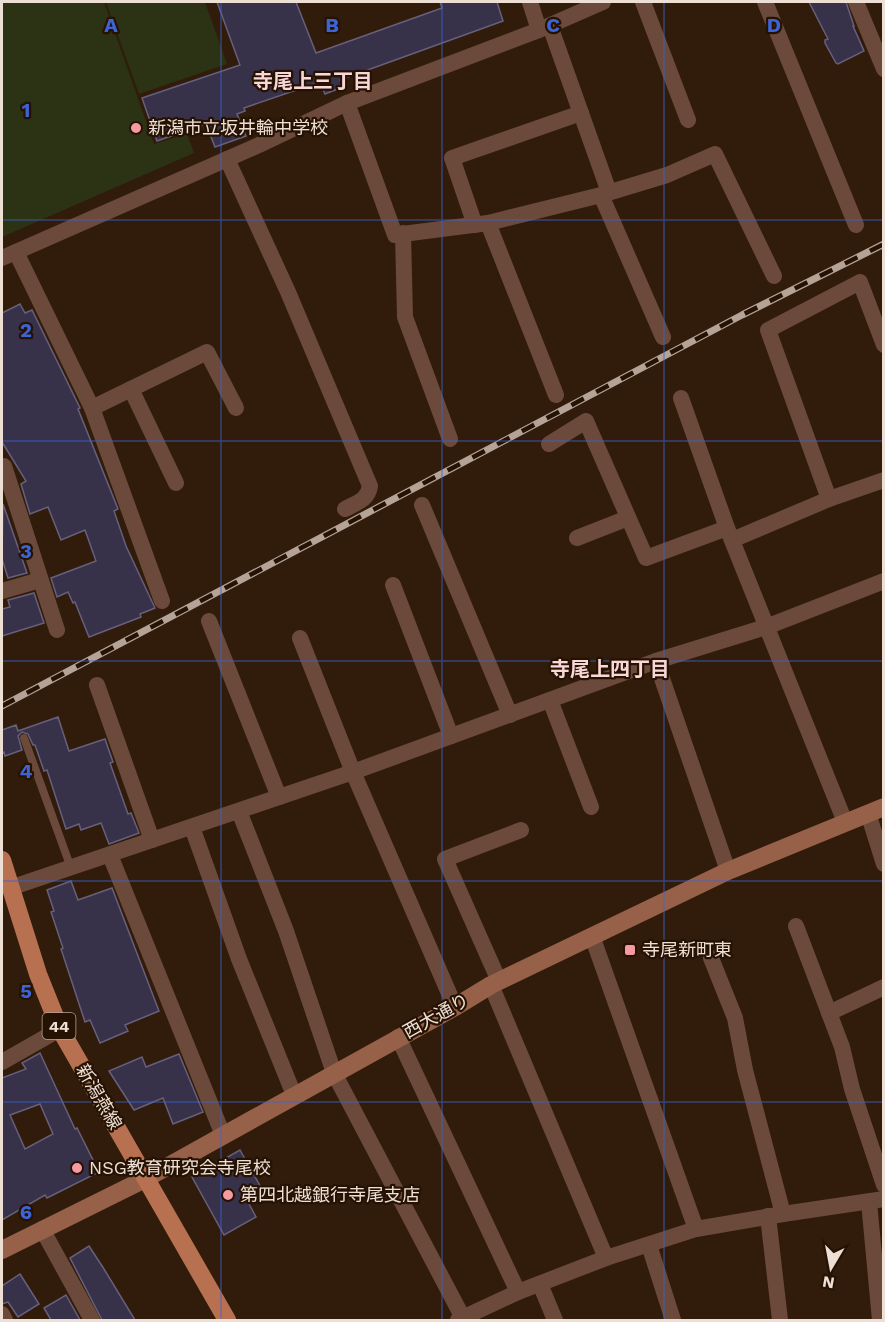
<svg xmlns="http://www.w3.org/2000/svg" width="885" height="1322" viewBox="0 0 885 1322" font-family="'Work Sans','Noto Sans JP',sans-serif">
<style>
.green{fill:#2c3214}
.building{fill:#37314a;stroke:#67607c;stroke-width:1.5;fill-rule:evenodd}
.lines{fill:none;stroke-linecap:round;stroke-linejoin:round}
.lane{stroke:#6c4a3b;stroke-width:8}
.street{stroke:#6c4a3b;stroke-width:16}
.secondary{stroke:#976048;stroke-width:18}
.primary{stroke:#b77151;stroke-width:18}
.rail-casing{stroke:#b4a396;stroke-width:7}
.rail{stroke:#261203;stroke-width:4.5;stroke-dasharray:14;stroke-linecap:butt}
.grid{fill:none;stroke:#3c64d7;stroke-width:1.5;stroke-opacity:0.55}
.poi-dot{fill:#f49aa0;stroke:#261203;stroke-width:2}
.labels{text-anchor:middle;stroke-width:4.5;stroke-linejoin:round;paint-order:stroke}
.shield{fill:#261203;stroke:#b2a295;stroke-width:1.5}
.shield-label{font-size:16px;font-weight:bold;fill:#eedfd4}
.poi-label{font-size:18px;fill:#eedfd4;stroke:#261203;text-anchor:start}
.street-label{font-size:18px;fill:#eedfd4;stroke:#261203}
.neighbourhood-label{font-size:20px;font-weight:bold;fill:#f9d6d7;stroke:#261203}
.grid-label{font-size:20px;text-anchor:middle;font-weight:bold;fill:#3c64d7;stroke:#261203;stroke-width:4.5;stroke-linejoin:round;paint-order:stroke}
</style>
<rect width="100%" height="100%" fill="#311c0b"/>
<g class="green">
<path d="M2 2H104L154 144 187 134 194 153 2 237Z"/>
<path d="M106 2H205L227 64 139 94Z"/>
</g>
<g class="building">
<path d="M217 2H296L316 53 442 8 440 2H497L503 21 340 80 343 87 325 94 320 82 244 108 245 111 237 114 246 136 215 147 206 124 157 141 142 98 240 65Z"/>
<path d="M809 2H846L854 26H853L864 51 838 64 836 63 825 43V40L828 39Z"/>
<path d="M20 304 25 313 32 310 80 408 78 409 118 509 114 511 126 546 155 608 140 614 141 617 89 637 75 602 73 603 68 592 57 597 51 578 96 561 85 530 61 540 48 507 30 514 21 484 26 481 2 442V313Z"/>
<path d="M3 504 27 573 8 578 2 559Z"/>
<path d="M34 593 44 623 2 636V609L10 607 8 600Z"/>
<path d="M58 717 69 751 105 739 113 762 110 763 128 814 131 813 139 833 109 844 101 823 81 830 79 824 66 829 47 770 44 771 35 745H33L28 734 22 732 18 736 22 750 5 756 4 752 2 753V730L16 725 18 731Z"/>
<path d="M71 881 78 900 112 888 159 1011 125 1025 128 1031 100 1043 90 1020 85 1022 61 949 63 948 51 912 54 911 47 890Z"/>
<path d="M40 1053 75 1129 77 1128 99 1172 47 1198 45 1195 2 1220V1078L26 1069 22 1063ZM40 1104 53 1134 25 1149 10 1115Z"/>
<path d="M179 1054 203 1112 173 1124 163 1098 134 1110 109 1071 142 1057 146 1067Z"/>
<path d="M240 1150 263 1191 247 1200 256 1217 224 1235 192 1177Z"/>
<path d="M89 1246 104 1269 135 1320H102L70 1258Z"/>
<path d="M20 1274 39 1304 18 1317 8 1302 2 1304V1286Z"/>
<path d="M66 1295 80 1320H51L44 1308Z"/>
</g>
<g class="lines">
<path class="lane" d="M24 738 71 868"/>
<g class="street">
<path d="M530 2 539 30"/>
<path d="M643 2 688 120"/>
<path d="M765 2 856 225"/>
<path d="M856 2 884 69"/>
<path d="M550 26 609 192"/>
<path d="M347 103 395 235 488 223 601 195 667 175 715 154 774 276"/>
<path d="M227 159 288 292 370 486C368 500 356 503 345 509"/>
<path d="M601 195 663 337"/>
<path d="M488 223 556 395"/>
<path d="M475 225 452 158 581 113"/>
<path d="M403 233 405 317 450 439"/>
<path d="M16 252 92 408 162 601"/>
<path d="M2 258 259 145 347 103 539 30 603 2"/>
<path d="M131 389 176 483"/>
<path d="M681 398 727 528 845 822"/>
<path d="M92 408 207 352 236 408"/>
<path d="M549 444 586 421 646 558 727 528"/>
<path d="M4 466 57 630"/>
<path d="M829 499 768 330 860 282 884 345"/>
<path d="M422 505 510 715"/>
<path d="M577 538 628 518"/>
<path d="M732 540 829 499 884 480"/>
<path d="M393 585 451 736"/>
<path d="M2 591 40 580"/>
<path d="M209 621 279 797"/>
<path d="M300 638 353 772 455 1007"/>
<path d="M656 661 728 871"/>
<path d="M97 685 152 840"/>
<path d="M550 700 591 807"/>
<path d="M239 811 286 931 334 1073 463 1318"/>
<path d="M868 813 884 864"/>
<path d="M192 827 239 959 294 1095"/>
<path d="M110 855 223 1135"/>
<path d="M10 888 353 772 656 661 766 627 884 581"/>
<path d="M796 926 842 1047 852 1089 884 1185"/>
<path d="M592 936 696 1229"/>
<path d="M711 958 735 1018 745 1070 783 1214"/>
<path d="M499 981 445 859 521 830"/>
<path d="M491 985 606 1258"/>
<path d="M829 1013 884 987"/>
<path d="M398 1037 518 1292"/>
<path d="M2 1062 60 1029"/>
<path d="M869 1202 880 1320"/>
<path d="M768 1216 780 1320"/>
<path d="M42 1229 92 1320"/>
<path d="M649 1245 673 1320"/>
<path d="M540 1284 555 1320"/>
<path d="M2 1314 5 1320"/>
<path d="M458 1320 518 1292 606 1258 696 1229 783 1214 884 1199"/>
</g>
<path class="secondary" d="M2 1250 145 1179 455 1007 491 985 728 871 884 807"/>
<path class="primary" d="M2 860 38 974 60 1029 227 1320"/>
<defs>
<path id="rail" d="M2 706 742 315 884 244"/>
</defs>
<use href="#rail" class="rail-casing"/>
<use href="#rail" class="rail"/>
</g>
<path class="grid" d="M221 2V1320M442 2V1320M664 2V1320M2 220H884M2 441H884M2 661H884M2 881H884M2 1102H884"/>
<g class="poi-dot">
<circle cx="136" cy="128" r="6"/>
<rect x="624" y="944" width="12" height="12" rx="3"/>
<circle cx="77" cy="1168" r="6"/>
<circle cx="228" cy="1195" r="6"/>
</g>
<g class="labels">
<rect class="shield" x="42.5" y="1013" width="33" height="26" rx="4.5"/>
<g class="shield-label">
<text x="59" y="1032">44</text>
</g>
<g class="poi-label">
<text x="148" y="134">新潟市立坂井輪中学校</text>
<text x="642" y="956">寺尾新町東</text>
<text x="89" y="1174">NSG教育研究会寺尾校</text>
<text x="240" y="1201">第四北越銀行寺尾支店</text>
</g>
<g class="street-label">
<text transform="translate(436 1016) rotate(-29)" y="6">西大通り</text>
<text transform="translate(99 1097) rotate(60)" y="6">新潟燕線</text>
</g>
<g class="neighbourhood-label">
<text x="313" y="88">寺尾上三丁目</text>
<text x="610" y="676">寺尾上四丁目</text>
</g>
</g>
<g class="grid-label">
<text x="111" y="32">A</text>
<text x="332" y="32">B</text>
<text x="553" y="32">C</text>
<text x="774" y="32">D</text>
<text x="26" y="117">1</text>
<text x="26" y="337">2</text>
<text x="26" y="558">3</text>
<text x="26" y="778">4</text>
<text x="26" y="998">5</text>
<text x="26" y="1219">6</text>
</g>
<rect width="885" height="1322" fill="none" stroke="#eedfd4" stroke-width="6"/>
<g transform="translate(831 1268) rotate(190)" stroke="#261203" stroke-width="4.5" paint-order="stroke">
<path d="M0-4.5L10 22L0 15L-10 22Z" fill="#eedfd4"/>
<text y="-9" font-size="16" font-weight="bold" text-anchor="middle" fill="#eedfd4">N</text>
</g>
</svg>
